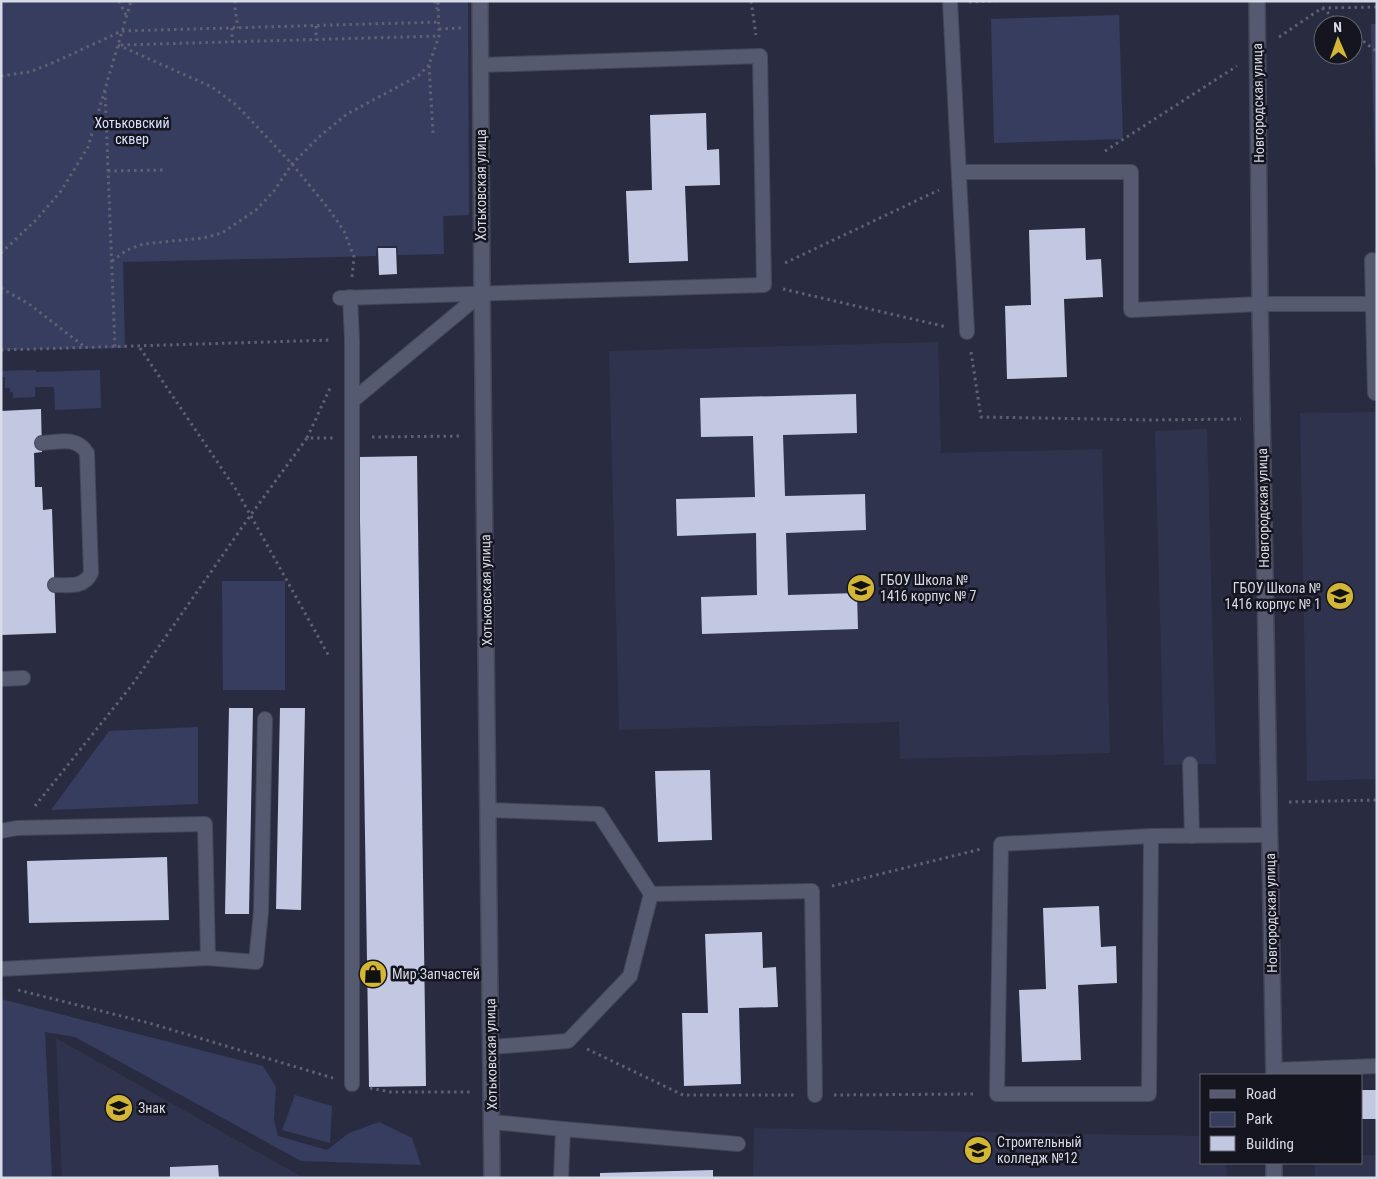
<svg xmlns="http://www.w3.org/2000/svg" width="1378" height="1179" viewBox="0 0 1378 1179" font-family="'Roboto Condensed',sans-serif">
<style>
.built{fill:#2f334d}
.green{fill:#373d5f}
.building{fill:#c2c8e2}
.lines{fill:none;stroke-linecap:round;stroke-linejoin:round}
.service-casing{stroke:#454758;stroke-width:16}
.minor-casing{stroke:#454758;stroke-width:18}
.path{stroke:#5e6173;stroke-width:3;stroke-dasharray:2.5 4;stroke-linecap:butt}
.service{stroke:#565a70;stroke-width:14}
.minor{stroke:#565a70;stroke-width:15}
.labels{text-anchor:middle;stroke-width:5;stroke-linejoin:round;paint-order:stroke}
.street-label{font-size:14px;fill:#d7dae7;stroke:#14151e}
.park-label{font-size:14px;fill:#dae0ff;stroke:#14151e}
.poi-label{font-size:14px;fill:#d7dae7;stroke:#14151e;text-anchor:start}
</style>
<rect width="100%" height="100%" fill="#292c40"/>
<g class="built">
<path d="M938 342 941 453 1102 449 1110 753 900 759 899 722 619 730 609 351Z"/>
<path d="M1377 412V779L1307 781 1300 413Z"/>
<path d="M1207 429 1216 764 1164 765 1155 431Z"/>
<path d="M56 1038 304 1178H62Z"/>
<path d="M754 1128 1202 1136V1163H1226L1227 1178H753Z"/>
<path d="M1362 1155H1377V1178H1315V1163H1362Z"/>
</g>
<g class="green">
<path d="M1 1H468L469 215 443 216 444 254 398 255 397 246H377L376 256 123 262 125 348 1 350Z"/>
<path d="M1119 15 1123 139 994 143 991 19Z"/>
<path d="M1371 24H1377V167H1375Z"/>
<path d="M36 370V372L100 370 101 408 55 410 54 387H35V397L13 398V392H10V388H5V377H1V371Z"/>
<path d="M222 581H285V690H223Z"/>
<path d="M198 727V804L51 810 109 731Z"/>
<path d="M1 999 263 1066 276 1087 274 1120 278 1136 327 1150 349 1133 379 1122 412 1138 421 1165 301 1161 75 1037 45 1032 52 1178H1Z"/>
<path d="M295 1095 332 1106 330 1143 282 1130Z"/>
</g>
<g class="building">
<path d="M706 113 707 150 719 149 720 185 685 186 688 261 629 263 626 191 652 190 650 115Z"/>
<path d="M1085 228 1086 260 1101 259 1103 297 1064 299 1067 377 1007 379 1005 306 1031 305 1029 230Z"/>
<path d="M378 248H396L397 274 379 275Z"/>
<path d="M856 394 857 433 783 435 785 496 865 494 866 530 786 533 788 595 857 593 858 629 702 634 701 597 757 595 756 533 677 536 676 499 755 497 753 436 701 437 700 398Z"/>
<path d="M41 409 42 452 34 453 35 487H42L43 510 52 509 56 633 1 635V411Z"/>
<path d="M417 456 426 1086 369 1087 359 457Z"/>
<path d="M229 708H253L249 914H225Z"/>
<path d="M280 708H305L301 910 276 909Z"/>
<path d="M710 770 712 840 658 842 655 771Z"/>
<path d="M167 857 169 920 29 923 27 861Z"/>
<path d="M1099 906 1101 947 1116 946 1117 983 1078 985 1081 1060 1022 1062 1019 990 1046 989 1043 908Z"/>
<path d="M762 932 763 968 776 967 778 1007 739 1008 741 1084 684 1086 682 1013H708L705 934Z"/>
<rect x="1362" y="1090" width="15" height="29"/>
<path d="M218 1165 219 1178H170V1167Z"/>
<path d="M713 1170V1178H600V1173Z"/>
</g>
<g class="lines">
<defs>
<g id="service">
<path d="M950 1 967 332"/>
<path d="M959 172H1131V310L1260 304H1373L1375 393H1377"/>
<path d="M1372 260 1373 304"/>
<path d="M350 297 352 340V1084"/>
<path d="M340 298 764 285 760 56 481 65"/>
<path d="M352 401 482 293"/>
<path d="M42 443C59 442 77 436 87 453L91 573C84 588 69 585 55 585"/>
<path d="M1 679 23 678"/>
<path d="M1190 764 1192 836"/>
<path d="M488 810 599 814 651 894 812 891 815 1095"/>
<path d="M1 831 17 828 205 824 208 958"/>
<path d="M1151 836 1149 1094H997L1001 844 1151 836 1269 835"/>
<path d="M1 969 208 958 256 962 261 912 265 719"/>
<path d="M491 1047 568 1041 630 976 651 894"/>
<path d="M1274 1070 1377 1066"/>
<path d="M492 1122 563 1129"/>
<path d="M561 1178 563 1129 738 1144"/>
</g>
<g id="minor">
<path d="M480 1 482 293 492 1178"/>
<path d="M1257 1 1260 304 1274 1075"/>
<path d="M1274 1163V1178"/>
</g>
</defs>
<use href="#service" class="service-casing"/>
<use href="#minor" class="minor-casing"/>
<g class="path">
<path d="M119 1 126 15"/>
<path d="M235 1V9L238 28"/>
<path d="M435 1 437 9"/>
<path d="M751 1 756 35"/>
<path d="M969 2 996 1"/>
<path d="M1322 8 1343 25"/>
<path d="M316 26V40"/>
<path d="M232 28V42"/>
<path d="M439 29 461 28"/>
<path d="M1353 33 1377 52"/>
<path d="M1279 37 1322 8 1377 7"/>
<path d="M118 45 212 87 235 104 245 114 292 164 328 208 344 231 354 257 352 277"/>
<path d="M121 45 439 36"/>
<path d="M1 76 29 72 50 64 122 31 439 22"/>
<path d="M105 91 115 348"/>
<path d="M433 133 429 65 439 36 438 1"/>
<path d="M1105 151 1237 66"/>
<path d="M108 171 164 170"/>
<path d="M1 253 36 220 61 191 88 147 131 1"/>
<path d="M112 261 127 250 143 244 203 238 222 233 256 210 274 191 292 164 319 137 347 114 418 76 429 65"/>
<path d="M785 263 939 190"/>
<path d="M1 288 29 304 86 348"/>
<path d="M783 289 947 327"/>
<path d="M140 348 237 491 330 658"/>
<path d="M1 350 332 340"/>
<path d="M971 352 981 417 1150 420 1241 419"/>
<path d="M372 437 463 436"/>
<path d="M307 438 331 386"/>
<path d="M1289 802 1377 800"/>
<path d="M35 806 132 685 250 516 307 438H333"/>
<path d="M832 886 981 849"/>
<path d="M18 990 149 1023 333 1078"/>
<path d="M587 1049 683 1095H795"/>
<path d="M370 1088 391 1092H471"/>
<path d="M834 1095 977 1094"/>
</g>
<use href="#service" class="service"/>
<use href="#minor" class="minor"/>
</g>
<defs>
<symbol id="school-disc" viewBox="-11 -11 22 22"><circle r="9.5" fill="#d3b635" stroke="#14151e"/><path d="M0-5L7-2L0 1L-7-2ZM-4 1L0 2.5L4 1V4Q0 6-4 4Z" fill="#111"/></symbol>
<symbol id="shop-disc" viewBox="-11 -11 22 22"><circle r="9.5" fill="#d3b635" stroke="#14151e"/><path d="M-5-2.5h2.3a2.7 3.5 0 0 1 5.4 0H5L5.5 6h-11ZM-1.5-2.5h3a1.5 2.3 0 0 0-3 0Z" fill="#111"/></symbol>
<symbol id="university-disc" viewBox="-11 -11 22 22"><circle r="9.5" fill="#d3b635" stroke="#14151e"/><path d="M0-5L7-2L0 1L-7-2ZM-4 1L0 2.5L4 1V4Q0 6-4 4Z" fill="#111"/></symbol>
</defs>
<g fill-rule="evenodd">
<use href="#school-disc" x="845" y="572" width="32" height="32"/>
<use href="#school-disc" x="1324" y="580" width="32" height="32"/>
<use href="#shop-disc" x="357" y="958" width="32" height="32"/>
<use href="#school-disc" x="103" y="1092" width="32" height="32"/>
<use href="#university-disc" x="962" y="1134" width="32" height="32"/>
</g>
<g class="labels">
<g class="street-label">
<text transform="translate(1258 103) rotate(-91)" y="5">Новгородская улица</text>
<text transform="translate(481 185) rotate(-90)" y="5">Хотьковская улица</text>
<text transform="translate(1263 508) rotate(-91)" y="5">Новгородская улица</text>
<text transform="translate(486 590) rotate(-91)" y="5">Хотьковская улица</text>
<text transform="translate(1271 913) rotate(-91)" y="5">Новгородская улица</text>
<text transform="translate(491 1054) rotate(-91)" y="5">Хотьковская улица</text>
</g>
<g class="park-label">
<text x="132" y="128">Хотьковский<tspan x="132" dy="16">сквер</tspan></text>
</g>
<g class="poi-label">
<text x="880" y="585">ГБОУ Школа №<tspan x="880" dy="16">1416 корпус № 7</tspan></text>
<text x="1321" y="593" text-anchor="end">ГБОУ Школа №<tspan x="1321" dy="16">1416 корпус № 1</tspan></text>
<text x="392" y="979">Мир Запчастей</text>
<text x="138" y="1113">Знак</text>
<text x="997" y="1147">Строительный<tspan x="997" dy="16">колледж №12</tspan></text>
</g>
</g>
<rect width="1378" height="1179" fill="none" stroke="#d7dae7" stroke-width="5"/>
<rect x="1200" y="1074" width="162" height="90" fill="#14151e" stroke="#62646e"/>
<rect x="1210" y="1090" width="25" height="8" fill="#565a70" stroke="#62646e"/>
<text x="1246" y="1099" font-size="15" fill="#d7dae7">Road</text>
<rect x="1210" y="1112" width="25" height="15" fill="#373d5f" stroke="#62646e"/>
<text x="1246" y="1124" font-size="15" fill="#d7dae7">Park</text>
<rect x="1210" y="1136" width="25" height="15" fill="#c2c8e2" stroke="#62646e"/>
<text x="1246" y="1149" font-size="15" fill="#d7dae7">Building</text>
<g transform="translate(1338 40) rotate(358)"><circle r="24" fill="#14151e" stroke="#62646e"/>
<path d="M0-4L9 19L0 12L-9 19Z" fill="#d3b635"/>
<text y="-8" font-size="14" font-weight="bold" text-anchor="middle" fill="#d7dae7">N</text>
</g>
</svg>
